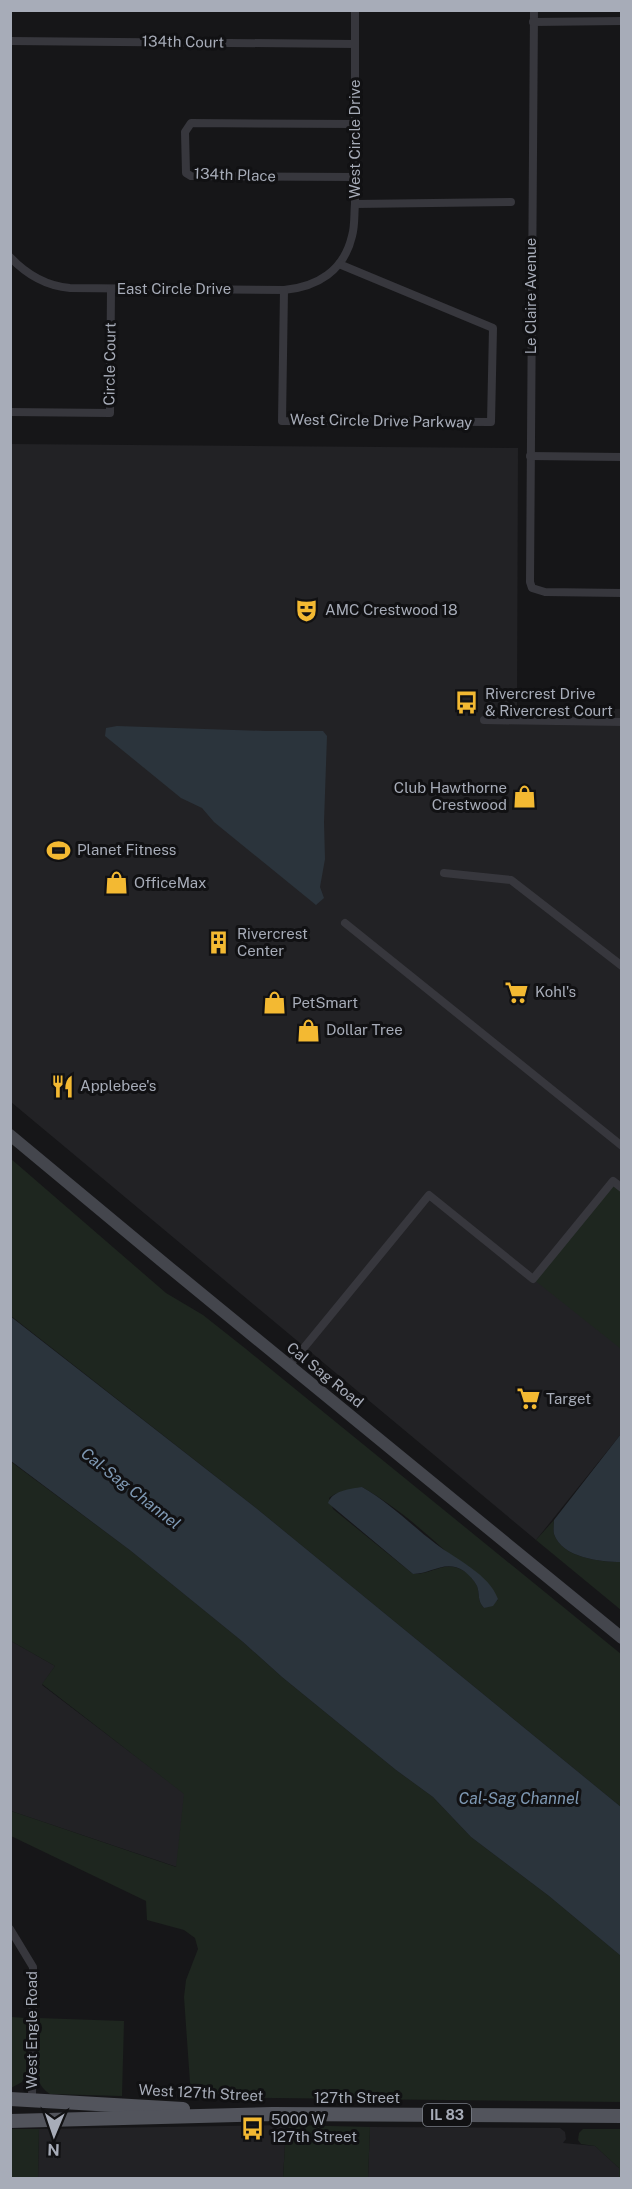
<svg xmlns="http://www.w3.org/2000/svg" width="632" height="2189" viewBox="0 0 632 2189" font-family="'Public Sans',sans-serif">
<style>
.built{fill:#222225}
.green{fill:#1e261f;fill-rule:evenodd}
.water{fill:#2b343c}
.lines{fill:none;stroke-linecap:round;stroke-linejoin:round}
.minor{stroke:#37373d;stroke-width:8}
.secondary{stroke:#44464d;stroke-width:12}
.primary{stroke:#52545c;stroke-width:14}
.labels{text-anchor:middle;stroke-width:6;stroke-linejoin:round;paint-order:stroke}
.shield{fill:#111113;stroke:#7a7e86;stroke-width:1.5}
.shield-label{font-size:14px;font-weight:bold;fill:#a7acb8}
.street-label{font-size:15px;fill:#a7acb8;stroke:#111113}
.poi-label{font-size:15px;fill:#a7acb8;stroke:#111113;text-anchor:start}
.water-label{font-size:16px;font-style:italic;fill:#7e98b3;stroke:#111113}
</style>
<rect width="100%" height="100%" fill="#161618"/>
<g class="built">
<path d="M11 444 518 448 517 709H621V1434L536 1540 11 1102Z"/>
<path d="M11 1641 55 1666 42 1685 185 1794 177 1867 11 1811Z"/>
<path d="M292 2125 286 2129 283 2178H38L39 2129Z"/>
<path d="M370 2127 560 2128 565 2132 566 2139 563 2143 595 2146 619 2168V2178H368Z"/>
</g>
<g class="green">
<path d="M10 1158 166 1293 203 1315 246 1349 621 1654V1807L256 1508 11 1316ZM362 1487C413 1516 455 1561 498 1600L484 1608C477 1601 480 1594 477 1586 474 1580 469 1574 464 1571 445 1559 432 1575 413 1574L333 1509 329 1498 335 1494Z"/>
<path d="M613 1181 621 1188V1349L533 1279Z"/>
<path d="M10 1461 131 1551 243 1642 282 1677 396 1770 433 1797 471 1837 549 1896 621 1956V2102L191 2097 184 1997 186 1980 198 1949 195 1938 184 1930 147 1920 146 1901 11 1836V1811L176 1867 184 1794 42 1684 55 1666 11 1641Z"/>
<path d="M554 1520C554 1524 553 1530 554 1534 562 1558 601 1562 621 1562V1610L536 1540Z"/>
<path d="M11 2017 26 2018V2072L22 2082 11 2088Z"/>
<path d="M38 2018 124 2021 122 2096 50 2094C27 2081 37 2041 38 2018Z"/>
<path d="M292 2125 370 2127 368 2178H283L286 2129Z"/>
<path d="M10 2129H39L38 2178H11Z"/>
<path d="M583 2129H621V2178H619V2168L595 2146 581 2144 578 2140 579 2133Z"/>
</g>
<g class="water">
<path d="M117 726 266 731H323L327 736 324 822 325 859 320 887 324 898 316 905 214 822 202 808 181 798 105 736 106 728Z"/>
<path d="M10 1316 256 1508 621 1807V1956L549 1896 471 1837 433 1797 396 1770 282 1677 243 1642 131 1551 11 1461Z"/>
<path d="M621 1434V1562C601 1562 562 1558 554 1534 553 1530 554 1524 554 1520Z"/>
<path d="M362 1487C390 1503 411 1525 436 1544 457 1560 489 1574 498 1599L493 1606 484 1608C477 1601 480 1594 477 1586 474 1580 469 1575 464 1571 445 1559 432 1574 413 1574L328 1503C333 1490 350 1489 362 1487Z"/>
</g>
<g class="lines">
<g class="minor">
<path d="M534 10 530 582 532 588 545 592 622 593"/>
<path d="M533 22 622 21"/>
<path d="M10 41 355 44"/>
<path d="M355 124 191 123 185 132 186 173 191 176 355 177"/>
<path d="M355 204 511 202"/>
<path d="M10 257C27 275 46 286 70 288L284 290C317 287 344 271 352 236 355 226 354 214 355 204V10"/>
<path d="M284 290 282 421 491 422 493 328 339 264"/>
<path d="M10 412 110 413 111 289"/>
<path d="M530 456 622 457"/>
<path d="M484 720 622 722"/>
<path d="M444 873 511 880 622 966"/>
<path d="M345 923 622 1146"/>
<path d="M289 1366 429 1195 533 1279 613 1181 622 1188"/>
<path d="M10 1929 33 1967 32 2100"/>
</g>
<path class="secondary" d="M10 1135 170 1268 622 1638"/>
<g class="primary">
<path d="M10 2099 183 2109"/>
<path d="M10 2121 272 2114 622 2116"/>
</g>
</g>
<defs>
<symbol id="theatre-bare" viewBox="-9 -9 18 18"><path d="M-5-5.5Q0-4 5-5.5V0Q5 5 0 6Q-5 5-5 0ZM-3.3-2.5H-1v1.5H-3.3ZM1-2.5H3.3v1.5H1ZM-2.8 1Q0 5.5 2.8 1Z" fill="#f3b932" stroke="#111113" stroke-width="2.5" paint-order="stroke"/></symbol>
<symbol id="bus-bare" viewBox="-9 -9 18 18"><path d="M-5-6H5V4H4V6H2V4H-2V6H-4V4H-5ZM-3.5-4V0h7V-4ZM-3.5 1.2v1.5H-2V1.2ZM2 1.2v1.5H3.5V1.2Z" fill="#f3b932" stroke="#111113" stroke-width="2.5" paint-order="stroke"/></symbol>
<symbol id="shop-bare" viewBox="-9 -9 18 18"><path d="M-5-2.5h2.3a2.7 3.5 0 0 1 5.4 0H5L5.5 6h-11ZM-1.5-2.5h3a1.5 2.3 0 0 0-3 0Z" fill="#f3b932" stroke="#111113" stroke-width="2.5" paint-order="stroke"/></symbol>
<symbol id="stadium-bare" viewBox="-9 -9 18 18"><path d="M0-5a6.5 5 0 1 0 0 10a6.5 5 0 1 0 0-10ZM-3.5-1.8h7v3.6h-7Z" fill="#f3b932" stroke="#111113" stroke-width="2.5" paint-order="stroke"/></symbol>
<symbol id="building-bare" viewBox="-9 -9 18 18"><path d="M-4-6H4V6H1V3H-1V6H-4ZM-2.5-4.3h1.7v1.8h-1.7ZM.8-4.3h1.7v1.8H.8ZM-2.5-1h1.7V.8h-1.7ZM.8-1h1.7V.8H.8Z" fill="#f3b932" stroke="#111113" stroke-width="2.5" paint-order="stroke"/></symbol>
<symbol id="supermarket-bare" viewBox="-9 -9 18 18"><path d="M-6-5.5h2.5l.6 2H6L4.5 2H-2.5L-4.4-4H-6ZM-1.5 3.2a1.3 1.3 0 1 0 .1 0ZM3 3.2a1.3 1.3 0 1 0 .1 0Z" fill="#f3b932" stroke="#111113" stroke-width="2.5" paint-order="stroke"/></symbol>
<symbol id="restaurant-bare" viewBox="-9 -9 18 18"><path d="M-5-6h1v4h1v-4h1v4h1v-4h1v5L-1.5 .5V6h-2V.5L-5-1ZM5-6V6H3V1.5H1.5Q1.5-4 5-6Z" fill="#f3b932" stroke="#111113" stroke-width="2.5" paint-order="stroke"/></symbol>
</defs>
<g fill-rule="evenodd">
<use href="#theatre-bare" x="290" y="594" width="33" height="33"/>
<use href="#bus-bare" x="450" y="686" width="33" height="33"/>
<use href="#shop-bare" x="508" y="780" width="33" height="33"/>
<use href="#stadium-bare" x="42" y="834" width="33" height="33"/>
<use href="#shop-bare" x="100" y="866" width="33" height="33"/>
<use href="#building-bare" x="202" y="926" width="33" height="33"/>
<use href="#supermarket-bare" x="500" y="976" width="33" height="33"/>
<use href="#shop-bare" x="258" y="986" width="33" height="33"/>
<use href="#shop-bare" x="292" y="1014" width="33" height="33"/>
<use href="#restaurant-bare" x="46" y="1070" width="33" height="33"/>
<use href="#supermarket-bare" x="512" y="1382" width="33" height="33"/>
<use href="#bus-bare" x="236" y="2112" width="33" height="33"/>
</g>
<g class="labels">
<rect class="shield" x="423" y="2104" width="48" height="22" rx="4.5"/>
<g class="shield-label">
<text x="447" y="2120">IL 83</text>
</g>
<g class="street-label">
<text transform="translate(183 42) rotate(1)" y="5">134th Court</text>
<text transform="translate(355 139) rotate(-90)" y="5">West Circle Drive</text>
<text transform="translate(235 175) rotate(2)" y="5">134th Place</text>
<text x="174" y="294">East Circle Drive</text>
<text transform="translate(531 296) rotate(-90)" y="5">Le Claire Avenue</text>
<text transform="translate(110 364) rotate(-89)" y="5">Circle Court</text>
<text transform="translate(381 421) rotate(1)" y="5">West Circle Drive Parkway</text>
<text transform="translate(325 1375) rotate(39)" y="5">Cal Sag Road</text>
<text transform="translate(32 2030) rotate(-90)" y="5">West Engle Road</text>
<text transform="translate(201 2093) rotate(3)" y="5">West 127th Street</text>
<text x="357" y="2103">127th Street</text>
</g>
<g class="poi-label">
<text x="325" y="615">AMC Crestwood 18</text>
<text x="485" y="699">Rivercrest Drive<tspan x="485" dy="17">&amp; Rivercrest Court</tspan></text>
<text x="507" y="793" text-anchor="end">Club Hawthorne<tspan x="507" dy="17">Crestwood</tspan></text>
<text x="77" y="855">Planet Fitness</text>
<text x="134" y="888">OfficeMax</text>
<text x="237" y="939">Rivercrest<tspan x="237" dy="17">Center</tspan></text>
<text x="535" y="997">Kohl's</text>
<text x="292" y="1008">PetSmart</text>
<text x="326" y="1035">Dollar Tree</text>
<text x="80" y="1091">Applebee's</text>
<text x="546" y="1404">Target</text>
<text x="271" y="2125">5000 W<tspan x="271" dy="17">127th Street</tspan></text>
</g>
<g class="water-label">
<text transform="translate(131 1488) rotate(38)" y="6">Cal-Sag Channel</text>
<text x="519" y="1804">Cal-Sag Channel</text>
</g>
</g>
<rect width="632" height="2189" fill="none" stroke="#a7acb8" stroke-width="24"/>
<g transform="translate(54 2135) rotate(182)" stroke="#111113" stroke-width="4.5" paint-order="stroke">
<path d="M0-4.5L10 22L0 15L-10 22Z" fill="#a7acb8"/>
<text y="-9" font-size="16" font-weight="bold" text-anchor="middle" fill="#a7acb8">N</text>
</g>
</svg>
